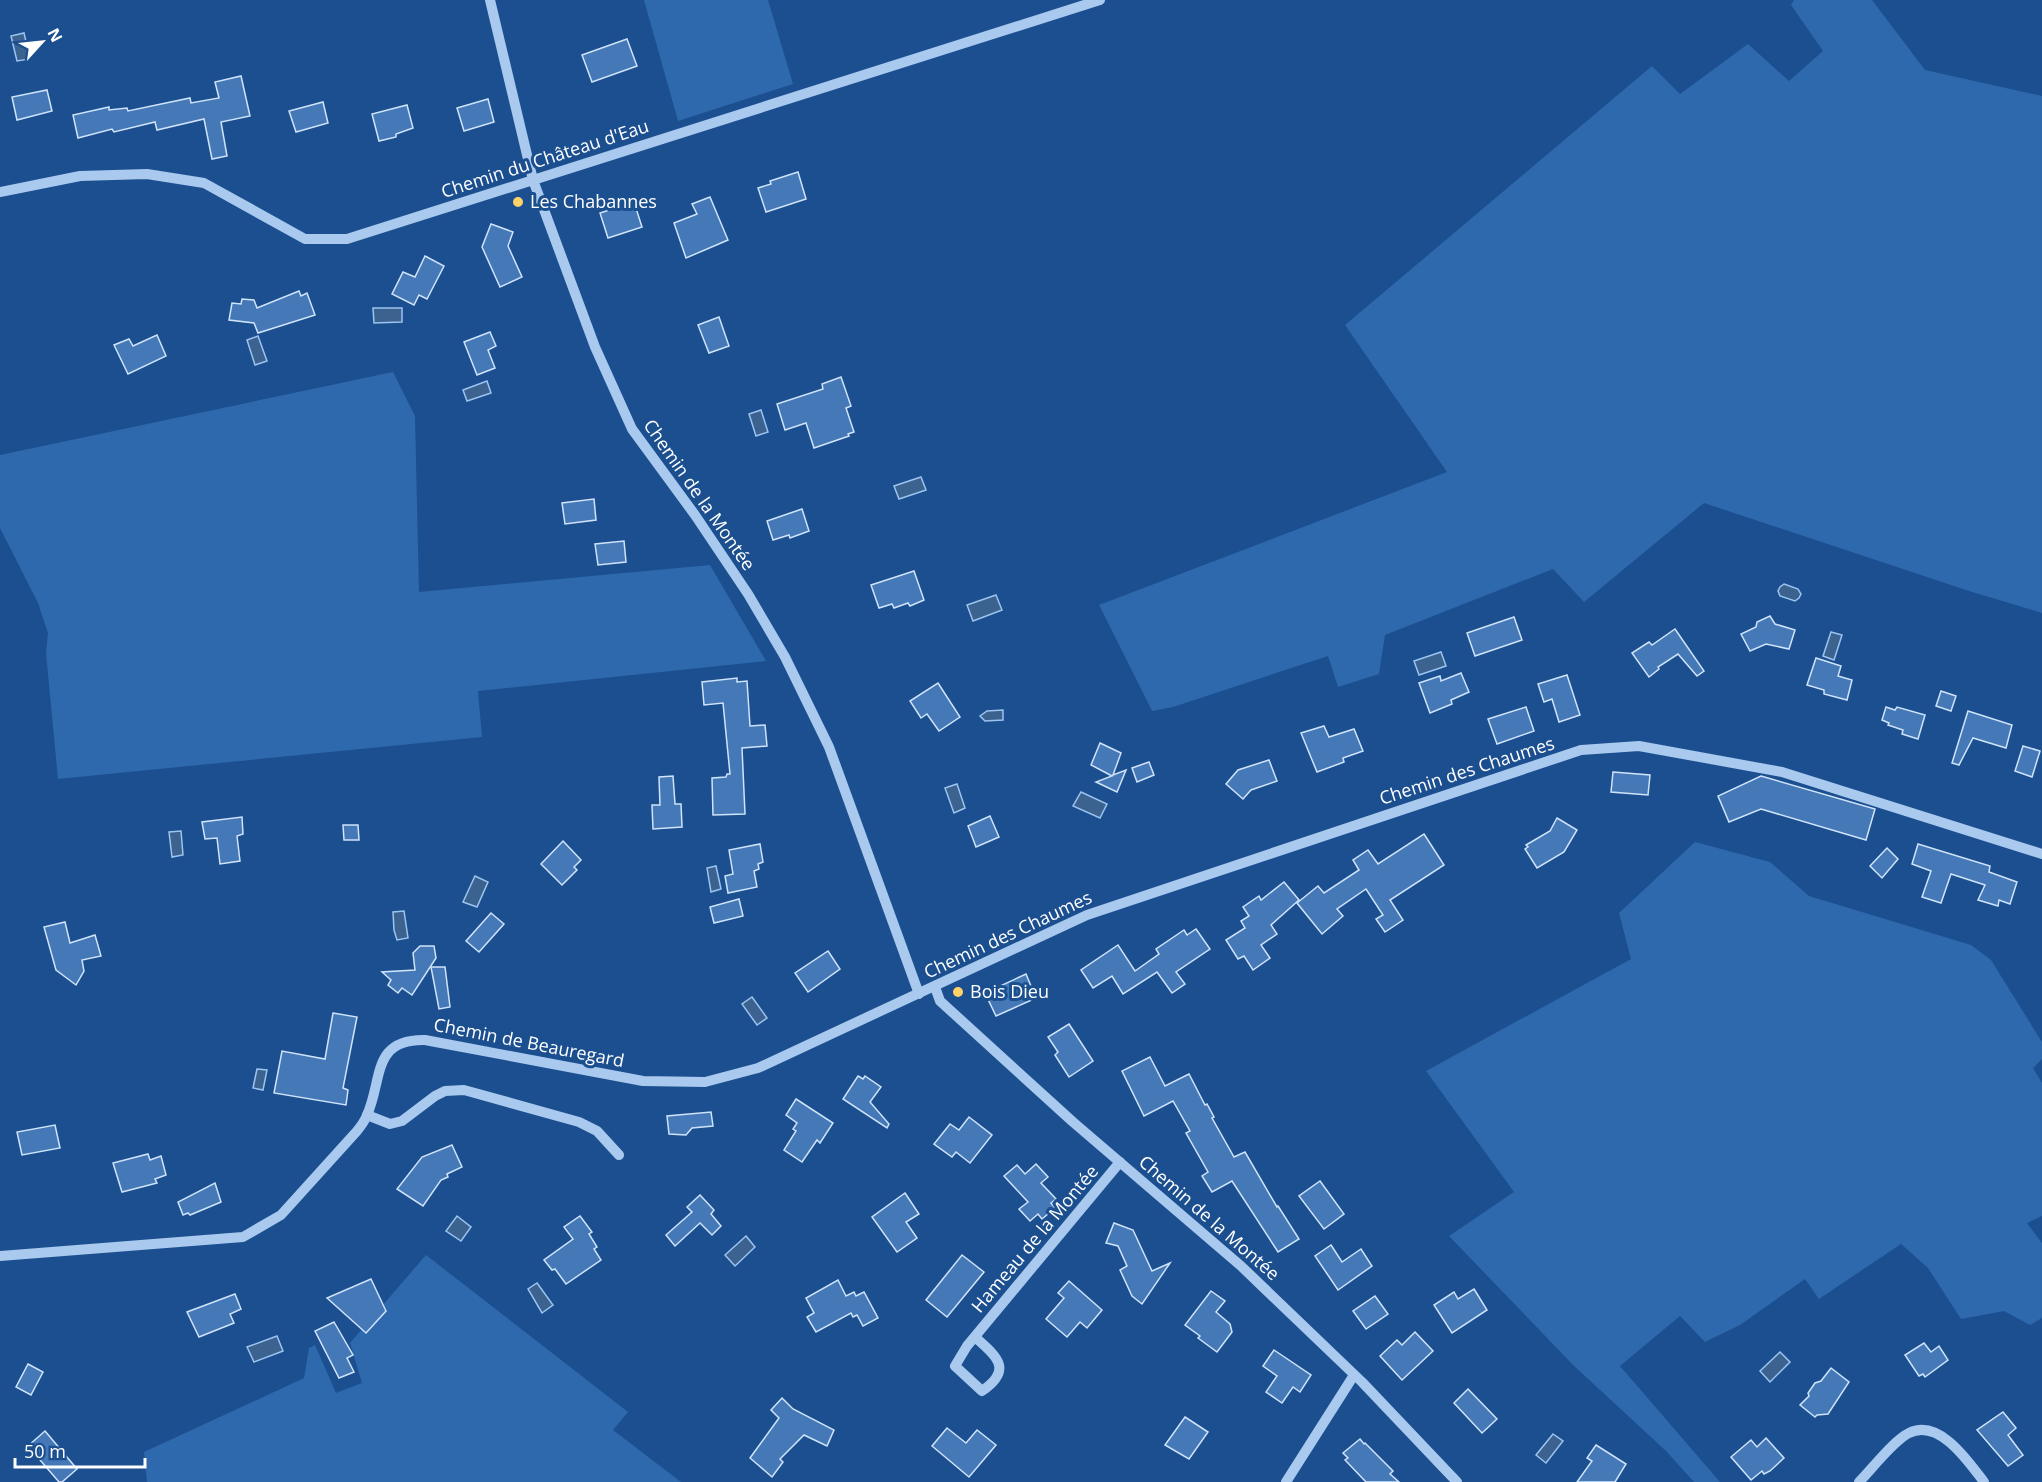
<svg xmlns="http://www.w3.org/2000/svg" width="2042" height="1482" viewBox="0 0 2042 1482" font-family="'Open Sans',sans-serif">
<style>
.green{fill:#2e69ad}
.water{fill:#3c6290;stroke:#9cc4f0;stroke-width:1.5}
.building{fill:#4478b7;stroke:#cfe3fa;stroke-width:1.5}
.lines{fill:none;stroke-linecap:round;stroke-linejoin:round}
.minor{stroke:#a9c9ee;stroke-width:10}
.poi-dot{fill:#ffd166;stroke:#1b4f8f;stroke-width:2}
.labels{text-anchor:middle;stroke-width:6;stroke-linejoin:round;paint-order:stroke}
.street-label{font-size:18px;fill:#fff;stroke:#1b4f8f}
.poi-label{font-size:18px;fill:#fff;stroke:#1b4f8f;text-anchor:start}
</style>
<rect width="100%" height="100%" fill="#1b4f8f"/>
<g class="green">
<path d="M644 0H768L793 84 678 121Z"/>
<path d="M1794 0H1872L1925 70 2042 96V613L1969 591 1704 503 1584 602 1553 569 1385 635 1379 674 1338 687 1328 656 1173 707 1152 711 1099 605 1447 472 1345 325 1652 66 1680 94 1748 44 1789 81 1823 51 1791 5Z"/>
<path d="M393 372 415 416 419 592 710 565 766 661 478 691 482 737 58 779 46 653 48 633 38 603 0 528V455Z"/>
<path d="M1695 842 1770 862 1809 896 1971 945 1991 960 2042 1042V1059L2033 1068 2042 1083V1216L2027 1223 2042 1243V1318L2030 1325 2004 1311 1961 1319 1928 1268 1901 1244 1819 1299 1805 1279 1740 1325 1705 1342 1680 1316 1620 1366 1720 1482H1694L1666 1451 1573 1365 1449 1236 1514 1192 1426 1071 1631 959 1619 913Z"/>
<path d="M426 1255 628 1412 613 1430 681 1482H147L144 1452 304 1378 309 1348 315 1345 336 1393 362 1383 350 1343Z"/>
</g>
<g class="water">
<path d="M24 33 30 59 17 61 11 36Z"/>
<path d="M373 308H402V322L374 323Z"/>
<path d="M258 336 267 361 255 365 247 340Z"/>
<path d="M487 381 491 393 467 401 463 390Z"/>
<path d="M761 410 768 432 756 436 749 414Z"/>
<path d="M921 477 926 490 899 499 894 486Z"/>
<path d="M1784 584 1798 589 1801 594 1799 598 1795 601 1780 596 1778 591 1780 587Z"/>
<path d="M996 595 1002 610 973 621 967 605Z"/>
<path d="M1831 632 1842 635 1834 660 1823 656Z"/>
<path d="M1441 652 1446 666 1419 675 1414 661Z"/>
<path d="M1003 710V720L985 721 980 716 987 711Z"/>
<path d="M957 784 965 808 954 813 945 788Z"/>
<path d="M1081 792 1107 804 1100 818 1073 806Z"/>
<path d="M181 831 183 855 172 857 169 832Z"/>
<path d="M716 866 721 889 711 892 707 868Z"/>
<path d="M475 876 488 882 477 907 463 902Z"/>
<path d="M404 911 408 938 397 940 394 930 393 912Z"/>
<path d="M752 997 767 1018 757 1025 742 1004Z"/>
<path d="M257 1069 267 1070 263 1090 253 1088Z"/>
<path d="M457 1216 471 1227 461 1241 446 1231Z"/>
<path d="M746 1236 755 1247 735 1266 725 1255Z"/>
<path d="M537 1283 553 1305 542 1313 528 1289Z"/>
<path d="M277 1336 283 1351 254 1362 247 1347Z"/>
<path d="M1780 1352 1790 1362 1770 1382 1760 1371Z"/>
<path d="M1553 1434 1563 1441 1546 1463 1536 1455Z"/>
</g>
<g class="building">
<path d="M627 39 637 66 592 82 582 55Z"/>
<path d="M241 76 250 116 221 122 227 156 212 159 204 119 157 130 155 122 114 132 112 129 78 138 73 115 109 107V110L127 108 128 111 190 98 191 103 219 98 215 82Z"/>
<path d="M47 90 52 111 17 120 12 97Z"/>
<path d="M488 99 494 122 464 131 457 108Z"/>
<path d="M323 102 328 123 296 132 289 111Z"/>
<path d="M407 105 413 128 396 134V137L379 141 372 114Z"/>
<path d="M798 172 806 199 766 212 758 188 771 184 770 181Z"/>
<path d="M710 197 728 240 686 258 674 223 697 214 692 204Z"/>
<path d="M634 202 642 227 608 238 600 213Z"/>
<path d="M491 224 513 232 508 246 522 277 500 287 482 247Z"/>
<path d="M425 256 444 266 427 299 419 295 414 305 392 294 403 272 415 277Z"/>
<path d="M299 291 301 296 307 293 315 315 258 333 254 323 229 320 232 303 241 304 242 299 254 300 257 308Z"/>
<path d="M719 317 729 346 709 353 698 325Z"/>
<path d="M490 332 496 346 488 350 495 368 477 375 464 342Z"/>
<path d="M157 335 166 356 128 374 114 345 129 339 133 346Z"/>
<path d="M841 377 851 406 846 408 854 432 848 434 849 436 814 448 806 423 785 430 777 404 823 389 822 384Z"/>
<path d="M594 499 596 520 565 524 562 503Z"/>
<path d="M802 509 809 531 790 538 789 535 773 540 767 521Z"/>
<path d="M624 541 626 562 598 565 595 544Z"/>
<path d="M914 571 924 600 910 606 908 603 894 608 892 604 879 608 871 585Z"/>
<path d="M1770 616 1775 624 1795 630 1789 649 1766 644 1750 651 1741 634 1756 627 1757 622Z"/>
<path d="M1514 617 1522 640 1475 656 1467 633Z"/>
<path d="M1675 629 1704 671 1697 676 1678 654 1658 667 1659 669 1649 677 1632 653 1649 642 1652 645Z"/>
<path d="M1816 658 1841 666 1838 676 1852 680 1847 700 1824 694V690L1807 685Z"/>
<path d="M1461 673 1469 692 1451 700 1452 704 1430 713 1419 683 1440 676 1441 681Z"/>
<path d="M1567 675 1580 715 1559 722 1552 699 1544 702 1538 684Z"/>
<path d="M737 678V682L747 681 750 726 765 725 767 746 742 748 745 814 713 815 712 778 726 777 727 774H730L723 703 704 705 702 682Z"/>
<path d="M938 683 960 717 939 731 927 714 921 718 910 701Z"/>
<path d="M1941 691 1956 696 1951 711 1936 706Z"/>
<path d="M1526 707 1534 731 1497 744 1488 719Z"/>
<path d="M1886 707 1895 710 1897 707 1925 715 1918 739 1902 734 1903 730 1888 725 1889 723 1882 720Z"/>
<path d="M1968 711 2012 725 2006 748 1973 738 1959 765 1952 763Z"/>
<path d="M1324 726 1329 737 1354 729 1363 751 1343 758 1344 762 1317 772 1301 733Z"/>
<path d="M1100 743 1121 753 1113 775 1126 770 1117 792 1096 782 1112 776 1091 765Z"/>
<path d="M2023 746 2040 751 2032 777 2015 771Z"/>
<path d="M1269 760 1277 781 1251 790 1243 799 1226 784 1238 770Z"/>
<path d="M1149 762 1154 775 1137 782 1132 768Z"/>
<path d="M1613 772 1650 775 1648 795 1611 792Z"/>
<path d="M673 776 675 804H681L682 827 653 829 652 805H660L659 777Z"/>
<path d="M1761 776 1875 809 1866 840 1761 809 1729 822 1718 796Z"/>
<path d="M990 816 999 837 976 847 968 826Z"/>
<path d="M242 817 243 834 237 836 240 861 220 864 217 838 205 839 202 822Z"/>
<path d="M1557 818 1577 830 1564 852 1537 868 1525 849 1528 847 1526 845 1550 831Z"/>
<path d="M343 825H358L359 840H344Z"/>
<path d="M1424 834 1444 865 1390 900 1403 920 1385 932 1376 919 1383 915 1366 889 1337 909 1343 916 1322 934 1297 903 1318 886 1324 893 1359 870 1353 860 1368 850 1378 864Z"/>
<path d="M563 841 581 860 574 867 577 870 562 885 541 864Z"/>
<path d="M760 844 763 862 758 864 759 869 754 871 757 887 728 893 725 876 733 874 729 850Z"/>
<path d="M1918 844 1990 866 1989 872 2017 882 2010 904 1999 900 1998 906 1978 900 1985 885 1951 874 1941 903 1922 897 1931 871 1912 864Z"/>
<path d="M1887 848 1898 859 1882 878 1870 866Z"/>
<path d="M1284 882 1299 900 1271 925 1277 934 1261 945 1270 958 1253 970 1244 956 1238 959 1226 940 1245 928 1241 921 1249 916 1243 907 1259 896 1261 900Z"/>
<path d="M739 899 743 916 714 923 710 907Z"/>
<path d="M491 913 504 924 479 952 466 941Z"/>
<path d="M65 922 70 943 95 935 101 956 82 960 84 971 76 985 56 970 44 927Z"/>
<path d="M1196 929 1210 949 1176 972 1185 984 1172 993 1157 972 1123 994 1112 976 1093 988 1081 970 1118 945 1135 971 1159 954 1156 949 1184 930 1187 935Z"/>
<path d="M420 946H434L436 958 412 995 402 988 398 993 388 985 391 980 382 972 415 970 413 953Z"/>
<path d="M828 951 840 969 808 992 795 973Z"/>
<path d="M431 967H445L450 1007 439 1009Z"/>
<path d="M1026 974 1036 998 996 1016 985 993Z"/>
<path d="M333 1013 357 1017 343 1088 348 1090 346 1105 274 1093 282 1051 325 1059Z"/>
<path d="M1069 1024 1093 1061 1069 1077 1055 1055 1058 1052 1048 1037Z"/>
<path d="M1150 1057 1165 1086 1189 1074 1205 1105 1207 1104 1214 1117 1212 1118 1234 1157 1245 1152 1277 1207 1278 1206 1299 1239 1278 1252 1232 1181 1212 1192 1202 1176 1208 1172 1186 1133 1190 1131 1173 1101 1144 1116 1122 1071Z"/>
<path d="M858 1076 863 1079 865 1076 881 1087 870 1102 889 1124 887 1128 843 1099Z"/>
<path d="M796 1099 833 1123 820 1143 817 1140 802 1162 784 1150 796 1131 793 1129 797 1123 786 1115Z"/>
<path d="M711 1112 713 1126 692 1128 686 1135 669 1134 667 1116Z"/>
<path d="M969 1117 992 1135 970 1163 956 1152 952 1157 934 1144 950 1124 959 1130Z"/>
<path d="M55 1125 60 1148 22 1155 17 1132Z"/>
<path d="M452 1145 462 1167 447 1174 448 1177 441 1180 423 1206 397 1189 422 1157Z"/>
<path d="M148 1154 150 1160 161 1156 166 1175 155 1179 157 1183 122 1192 113 1163Z"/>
<path d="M1036 1164 1048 1177 1041 1183 1056 1199 1051 1203 1055 1208 1042 1219 1038 1214 1030 1221 1019 1209 1028 1202 1004 1176 1017 1165 1025 1174Z"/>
<path d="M1320 1181 1344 1214 1324 1229 1299 1196Z"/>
<path d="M215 1183 221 1202 190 1215 188 1213 183 1215 178 1202Z"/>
<path d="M905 1193 919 1214 906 1222 917 1238 897 1252 872 1217Z"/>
<path d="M700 1195 714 1210 711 1214 721 1226 712 1235 700 1223 675 1246 666 1235 692 1212 687 1207Z"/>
<path d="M580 1216 592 1232 589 1234 597 1247 594 1249 601 1260 566 1284 555 1269 552 1270 544 1260 573 1239 564 1227Z"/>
<path d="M1114 1223 1133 1230 1152 1271 1170 1263 1142 1304 1132 1296 1120 1270 1127 1266 1118 1246 1106 1243Z"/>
<path d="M1331 1245 1342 1262 1361 1249 1372 1266 1338 1290 1315 1256Z"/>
<path d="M962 1255 984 1272 947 1317 926 1300Z"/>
<path d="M371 1279 386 1311 366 1333 327 1298Z"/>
<path d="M838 1280 846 1296 854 1292 856 1296 864 1292 878 1318 863 1326 857 1315 853 1317 851 1313 816 1332 807 1317 814 1313 806 1298Z"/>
<path d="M1069 1281 1102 1310 1087 1328 1080 1322 1067 1337 1046 1319 1064 1298 1058 1293Z"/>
<path d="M1474 1289 1487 1310 1452 1333 1434 1305 1454 1292 1458 1299Z"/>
<path d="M1211 1291 1225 1301 1216 1312 1230 1324 1232 1332 1217 1352 1198 1338 1200 1336 1185 1325Z"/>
<path d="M235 1294 241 1309 230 1314 234 1323 199 1337 187 1312Z"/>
<path d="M1375 1296 1388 1314 1366 1329 1353 1311Z"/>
<path d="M334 1322 353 1355 347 1358 354 1372 339 1378 315 1331Z"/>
<path d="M1415 1332 1433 1351 1402 1380 1380 1356 1397 1340 1402 1345Z"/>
<path d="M1924 1343 1931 1352 1939 1346 1948 1360 1925 1377 1923 1374 1919 1376 1905 1355Z"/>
<path d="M1274 1350 1311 1375 1300 1392 1293 1387 1282 1403 1266 1392 1277 1376 1263 1366Z"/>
<path d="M28 1364 43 1372 31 1395 16 1387Z"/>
<path d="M1831 1368 1849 1382 1828 1414 1817 1415 1815 1417 1800 1405 1809 1396 1808 1393 1815 1383 1821 1381Z"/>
<path d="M1468 1389 1497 1419 1482 1433 1454 1403Z"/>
<path d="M782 1398 793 1409 834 1430 827 1446 804 1435 780 1459 783 1462 772 1477 750 1458 779 1418 771 1410Z"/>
<path d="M2003 1412 2016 1428 2008 1435 2023 1455 2008 1466 1977 1430Z"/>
<path d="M1185 1417 1208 1432 1189 1459 1165 1445Z"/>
<path d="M947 1428 966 1443 977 1430 996 1445 969 1477 932 1446Z"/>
<path d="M45 1431 77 1469 62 1482H59L28 1446Z"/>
<path d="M1766 1438 1784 1458 1770 1471 1764 1474 1762 1471 1751 1480 1731 1457 1751 1440 1757 1447Z"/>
<path d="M1360 1439 1364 1444 1365 1443 1393 1471 1390 1474 1399 1482H1366L1345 1460 1348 1458 1343 1453Z"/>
<path d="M1596 1445 1626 1464 1615 1482H1577L1592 1461 1587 1458Z"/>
</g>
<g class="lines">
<g class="minor">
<path d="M490 0 533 180 595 347 632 429 695 515 748 594 785 657 829 747 919 994"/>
<path d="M0 192 80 176 147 174 204 183 305 239H347L1100 0"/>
<path d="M935 987 940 1001 1073 1122 1241 1266 1362 1382 1457 1482"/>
<path d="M367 1115 390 1124 402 1121 435 1096 445 1091 464 1090 579 1122 597 1131 619 1155"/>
<path d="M0 1256 243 1237 281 1215 357 1131C361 1126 365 1121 367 1115 383 1080 371 1039 425 1040L643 1081 705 1082 758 1068 1087 915 1581 750 1639 746 1782 772 2042 854"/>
<path d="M975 1337C996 1356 1014 1369 982 1391L955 1366 967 1346 1120 1162"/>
<path d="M1286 1482 1354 1375"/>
<path d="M1859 1482C1871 1470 1894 1440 1909 1433 1939 1418 1968 1461 1984 1482"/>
</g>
</g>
<g class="poi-dot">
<circle cx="518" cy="202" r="6"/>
<circle cx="958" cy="992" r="6"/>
</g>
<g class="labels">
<g class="street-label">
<text transform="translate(545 159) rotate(-18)" y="6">Chemin du Château d'Eau</text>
<text transform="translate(699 495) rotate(55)" y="6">Chemin de la Montée</text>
<text transform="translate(1467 771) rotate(-18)" y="6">Chemin des Chaumes</text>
<text transform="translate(1008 935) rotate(-25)" y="6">Chemin des Chaumes</text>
<text transform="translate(529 1043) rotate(11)" y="6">Chemin de Beauregard</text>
<text transform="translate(1209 1218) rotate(41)" y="6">Chemin de la Montée</text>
<text transform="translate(1035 1239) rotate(-50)" y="6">Hameau de la Montée</text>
</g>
<g class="poi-label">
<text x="530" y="208">Les Chabannes</text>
<text x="970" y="998">Bois Dieu</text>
</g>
</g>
<g transform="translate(42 42) rotate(63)" stroke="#1b4f8f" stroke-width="4.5" paint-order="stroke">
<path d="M0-4.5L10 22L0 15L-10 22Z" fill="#ffffff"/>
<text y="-9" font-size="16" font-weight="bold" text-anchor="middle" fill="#ffffff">N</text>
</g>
<path d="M15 1458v9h130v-9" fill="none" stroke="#ffffff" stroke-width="3"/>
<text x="24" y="1458" font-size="18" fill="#ffffff" stroke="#1b4f8f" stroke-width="4.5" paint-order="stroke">50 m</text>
</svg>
